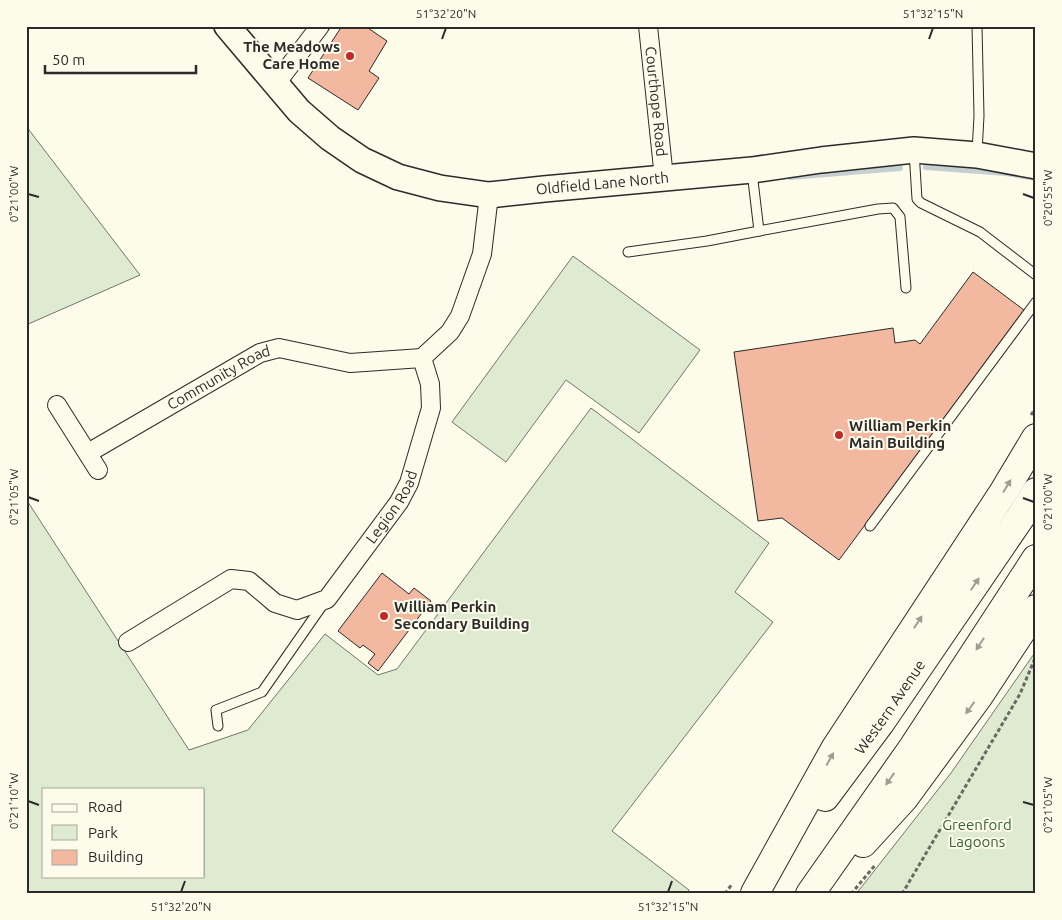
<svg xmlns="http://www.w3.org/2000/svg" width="1062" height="920" viewBox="0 0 1062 920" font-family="Ubuntu,sans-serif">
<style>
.green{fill:#deebd1;stroke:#74746e;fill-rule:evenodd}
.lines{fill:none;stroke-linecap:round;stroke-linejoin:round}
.stream{stroke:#c7d0d0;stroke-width:6}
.building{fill:#f2b8a0;stroke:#2b2b2b}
.lane-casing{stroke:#2b2b2b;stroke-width:11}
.street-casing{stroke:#2b2b2b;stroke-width:20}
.secondary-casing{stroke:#2b2b2b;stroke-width:28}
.highway-casing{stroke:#2b2b2b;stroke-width:30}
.path{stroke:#6a6964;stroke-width:3;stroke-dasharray:4 2.5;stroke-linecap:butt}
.lane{stroke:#fdfbea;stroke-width:9}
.street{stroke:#fdfbea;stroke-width:18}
.secondary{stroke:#fdfbea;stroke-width:25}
.highway{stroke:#fdfbea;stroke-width:28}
.oneway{fill:#9e9d94}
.ticks{fill:none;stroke:#2b2b2b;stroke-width:2}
.poi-dot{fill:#c62828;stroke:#fdfbea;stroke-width:2}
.labels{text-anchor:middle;stroke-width:4;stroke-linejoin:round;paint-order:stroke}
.poi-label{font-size:15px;font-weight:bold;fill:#2b2b2b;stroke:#fdfbea;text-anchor:start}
.street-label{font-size:15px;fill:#2b2b2b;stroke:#fdfbea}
.park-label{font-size:15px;fill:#34623c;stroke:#fdfbea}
.neatline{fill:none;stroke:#2b2b2b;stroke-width:2}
.ticks-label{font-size:12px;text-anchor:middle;fill:#2b2b2b}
</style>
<rect width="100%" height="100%" fill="#fdfbea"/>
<g class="green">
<path d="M26 126 140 275 26 325Z"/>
<path d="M573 256 700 350 639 433 566 380 506 462 452 422Z"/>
<path d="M591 408 769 543 735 592 773 622 612 831 689 890 686 894H26V499L189 750 248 730 325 634 378 675 397 669ZM44 789H204V876H44Z"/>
<path d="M1036 651V894H856L951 773Z"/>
</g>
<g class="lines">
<g class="stream">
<path d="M926 167 1006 173 1036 178"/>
<path d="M790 177 900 168"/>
</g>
</g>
<g class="building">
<path d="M342 26H365L387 41 369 71 379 78 358 110 308 78Z"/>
<path d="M973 272 1024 310 839 560 782 518 758 521 734 352 893 328 895 343 915 340 920 344Z"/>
<path d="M382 573 409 594 414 588 431 601 378 671 368 663 375 654 363 645 360 648 338 631Z"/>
</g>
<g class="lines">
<defs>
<g id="lane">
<path d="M977 26 979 116 977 152"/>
<path d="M914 151 917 199 921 203 980 232 1036 275"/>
<path d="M759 231 878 209 893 208 900 217 906 288"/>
<path d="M628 252 707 241 759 231 752 172"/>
<path d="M870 526 1036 302"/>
<path d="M218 726 216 710 262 692 324 603"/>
</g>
<g id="street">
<path id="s1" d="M648 26 664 178"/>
<path d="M275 85 320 26"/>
<path d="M57 405 98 470"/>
<path id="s2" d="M88 453 260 353 279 348 350 363 422 358"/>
<path id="s3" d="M128 642 231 579 249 581 275 603 297 610 327 599 399 502 409 483 431 408 430 384 422 358 450 332 460 316 482 254 489 195"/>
</g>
<g id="secondary">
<path id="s4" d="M227 26 299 111 330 138 362 160 398 177 440 188 489 195 544 189 752 170 821 160 914 150 977 155 1036 166"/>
</g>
<g id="highway">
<path id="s5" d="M825 797 880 723 1022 515 1036 492"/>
<path d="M863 843 904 798 978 697 1036 609"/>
<path d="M755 893 835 749 1003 493 1036 438"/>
<path d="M810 894 914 746 1036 559"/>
</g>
</defs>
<use href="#lane" class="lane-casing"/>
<use href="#street" class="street-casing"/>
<use href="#secondary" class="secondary-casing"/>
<use href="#highway" class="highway-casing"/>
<g class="path">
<path d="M1031 415 1036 408"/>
<path d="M725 894 732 884"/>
<path d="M851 894 876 864"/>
<path d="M902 894 1020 694 1036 656"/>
</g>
<use href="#lane" class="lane"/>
<use href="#street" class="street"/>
<use href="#secondary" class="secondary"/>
<use href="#highway" class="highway"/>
</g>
<defs><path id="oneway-solid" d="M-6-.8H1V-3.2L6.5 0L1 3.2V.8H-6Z" transform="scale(1.25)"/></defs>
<g class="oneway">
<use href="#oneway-solid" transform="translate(1007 486) rotate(-59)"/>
<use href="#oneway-solid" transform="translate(975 584) rotate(-56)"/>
<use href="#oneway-solid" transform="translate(918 622) rotate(-57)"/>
<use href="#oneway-solid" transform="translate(980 644) rotate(123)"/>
<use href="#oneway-solid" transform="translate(970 708) rotate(126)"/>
<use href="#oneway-solid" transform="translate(830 759) rotate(-61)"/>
<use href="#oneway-solid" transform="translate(890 779) rotate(125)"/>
</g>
<path class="ticks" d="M442 39 446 28M929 39 933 28M28 194 39 197M1023 194 1034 198M28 497 39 501M1023 498 1034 502M28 801 39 805M1023 802 1034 805M181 892 185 881M668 892 672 881"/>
<g class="poi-dot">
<circle cx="350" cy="56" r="5"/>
<circle cx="839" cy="435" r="5"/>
<circle cx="384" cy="616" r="5"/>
</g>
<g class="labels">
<g class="poi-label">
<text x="340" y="52" text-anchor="end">The Meadows<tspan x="340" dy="17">Care Home</tspan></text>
<text x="849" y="431">William Perkin<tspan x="849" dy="17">Main Building</tspan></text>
<text x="394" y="612">William Perkin<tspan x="394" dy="17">Secondary Building</tspan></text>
</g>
<g class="street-label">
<text dy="5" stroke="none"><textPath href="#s1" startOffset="76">Courthope Road</textPath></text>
<text dy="5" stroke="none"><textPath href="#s4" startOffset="438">Oldfield Lane North</textPath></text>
<text dy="5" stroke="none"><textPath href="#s2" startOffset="151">Community Road</textPath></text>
<text dy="5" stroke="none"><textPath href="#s3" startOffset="341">Legion Road</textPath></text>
<text dy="5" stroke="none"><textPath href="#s5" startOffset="111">Western Avenue</textPath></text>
</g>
<g class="park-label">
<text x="977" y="830">Greenford<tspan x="977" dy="17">Lagoons</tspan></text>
</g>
</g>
<rect width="1062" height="920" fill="none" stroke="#fdfbea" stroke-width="55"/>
<rect x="42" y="788" width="162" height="90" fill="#fdfbea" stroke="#a9a89e"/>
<rect x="52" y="804" width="25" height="8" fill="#fdfbea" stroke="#a9a89e"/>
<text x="88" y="812" font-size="15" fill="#2b2b2b">Road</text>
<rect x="52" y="825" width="25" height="15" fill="#deebd1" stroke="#a9a89e"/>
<text x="88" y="838" font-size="15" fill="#2b2b2b">Park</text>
<rect x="52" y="850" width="25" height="15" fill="#f2b8a0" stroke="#a9a89e"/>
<text x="88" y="862" font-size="15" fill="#2b2b2b">Building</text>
<path d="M45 65v8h151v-8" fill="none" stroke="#2b2b2b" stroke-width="2.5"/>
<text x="52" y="65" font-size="15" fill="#2b2b2b" stroke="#fdfbea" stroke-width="4" paint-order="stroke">50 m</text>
<rect x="28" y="28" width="1006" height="864" class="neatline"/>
<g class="ticks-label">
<text x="446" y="18">51°32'20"N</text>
<text x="933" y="18">51°32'15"N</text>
<text transform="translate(14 194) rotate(-90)" y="4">0°21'00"W</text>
<text transform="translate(1048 198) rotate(-90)" y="4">0°20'55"W</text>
<text transform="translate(14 497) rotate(-90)" y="4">0°21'05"W</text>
<text transform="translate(1048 502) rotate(-90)" y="4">0°21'00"W</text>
<text transform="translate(14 801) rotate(-90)" y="4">0°21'10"W</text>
<text transform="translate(1048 805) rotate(-90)" y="4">0°21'05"W</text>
<text x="181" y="911">51°32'20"N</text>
<text x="668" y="911">51°32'15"N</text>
</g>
</svg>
